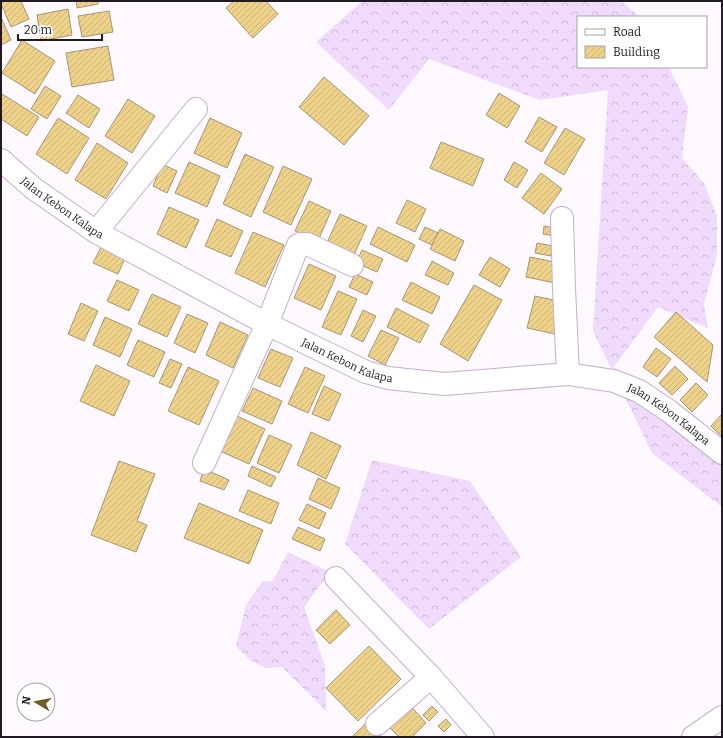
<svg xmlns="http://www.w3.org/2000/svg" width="723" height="738" viewBox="0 0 723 738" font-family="Bitter,serif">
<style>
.forest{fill:url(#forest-crowns)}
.building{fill:url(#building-hatch);stroke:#a3977a}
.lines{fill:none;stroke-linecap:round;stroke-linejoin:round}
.minor-casing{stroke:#c3b0cc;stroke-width:24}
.minor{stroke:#fff;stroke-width:22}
.labels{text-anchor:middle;stroke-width:3.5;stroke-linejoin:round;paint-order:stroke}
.street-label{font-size:11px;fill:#211a24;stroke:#fff}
</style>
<defs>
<pattern id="forest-crowns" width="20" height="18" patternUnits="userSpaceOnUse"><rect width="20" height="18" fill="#f1dbfd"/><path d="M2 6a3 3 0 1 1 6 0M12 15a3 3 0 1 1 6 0" fill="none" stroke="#cebbd9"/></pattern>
<pattern id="building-hatch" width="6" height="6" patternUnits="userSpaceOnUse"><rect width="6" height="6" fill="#efd28a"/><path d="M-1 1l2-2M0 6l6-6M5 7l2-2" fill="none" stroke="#cdb477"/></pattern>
</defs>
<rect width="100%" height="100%" fill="#fdf9ff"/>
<g class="forest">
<path d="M362 1H621L640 17H578V67H669L688 107 682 158 704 183 717 216V254L704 305 708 328 658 307 614 367 722 456V507L652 453 593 331 608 90 540 100 429 59 389 110 316 42Z"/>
<path d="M372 460 470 481 521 557 429 629 345 544Z"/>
<path d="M288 552 330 572 304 607 325 665 326 711 282 667 265 668 250 660 236 646 246 605 262 582 273 581Z"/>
</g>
<g class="building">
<path d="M1 1H21L29 19 11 27 1 4Z"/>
<path d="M76 1H98V4L77 8Z"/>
<path d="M234 1H266L278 14 253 38 226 8Z"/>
<path d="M68 9 72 35 41 41 37 15Z"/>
<path d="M109 11 113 32 82 37 78 16Z"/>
<path d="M1 17 11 40 1 45Z"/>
<path d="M22 40 55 61 35 94 2 73Z"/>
<path d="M108 46 114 80 72 87 66 53Z"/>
<path d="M324 77 369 116 344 145 299 107Z"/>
<path d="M45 86 61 96 47 119 31 109Z"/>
<path d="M499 93 520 106 507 128 486 115Z"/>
<path d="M2 94 39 117 27 136 1 119V96Z"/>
<path d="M78 95 100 109 89 128 66 113Z"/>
<path d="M128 99 155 116 132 153 105 136Z"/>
<path d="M539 117 557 127 542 152 525 142Z"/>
<path d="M58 118 89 138 67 174 36 154Z"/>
<path d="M210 118 242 133 227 168 194 153Z"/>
<path d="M565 128 585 139 564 175 544 163Z"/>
<path d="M441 142 484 159 473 186 430 168Z"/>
<path d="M97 143 128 163 106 199 75 180Z"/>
<path d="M245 154 274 167 251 217 223 204Z"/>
<path d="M189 162 220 176 207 207 175 193Z"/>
<path d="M514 162 528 170 517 188 504 180Z"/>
<path d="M162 164 177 171 167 193 153 186Z"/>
<path d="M283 166 312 179 291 225 263 212Z"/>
<path d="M541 173 562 189 544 214 522 198Z"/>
<path d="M407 200 426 209 415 232 396 223Z"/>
<path d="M309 201 331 211 318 241 295 231Z"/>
<path d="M169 207 199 220 186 248 157 234Z"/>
<path d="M340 214 367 226 353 257 326 245Z"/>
<path d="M217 219 243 231 231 257 205 246Z"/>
<path d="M544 226 555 228 554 236 543 234Z"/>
<path d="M378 227 415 245 407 262 370 244Z"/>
<path d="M425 227 438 233 432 245 419 239Z"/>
<path d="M440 229 464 241 455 261 430 249Z"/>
<path d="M253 232 284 245 265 287 235 273Z"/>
<path d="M537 243 553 246 551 256 535 253Z"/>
<path d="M102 245 126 256 118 274 93 263Z"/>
<path d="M362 250 383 259 377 272 356 263Z"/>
<path d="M490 257 510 269 500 287 479 275Z"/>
<path d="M530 257 559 263 555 283 526 277Z"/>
<path d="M432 261 454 273 448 285 425 275Z"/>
<path d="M309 264 336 276 321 310 294 298Z"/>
<path d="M355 274 373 282 367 295 349 287Z"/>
<path d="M117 280 139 290 129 311 107 301Z"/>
<path d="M411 282 440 297 432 314 402 300Z"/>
<path d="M474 285 502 300 468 361 440 344Z"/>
<path d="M338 291 357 299 341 335 322 327Z"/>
<path d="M152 294 181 307 167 337 138 324Z"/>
<path d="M535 296 563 302 555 334 527 328Z"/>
<path d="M81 303 98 311 84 341 68 334Z"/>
<path d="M396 308 429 325 420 343 387 327Z"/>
<path d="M363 310 376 316 363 342 351 336Z"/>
<path d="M676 312 713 345 707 382 654 337Z"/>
<path d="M187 314 208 323 195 353 174 343Z"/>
<path d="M105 317 132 329 120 357 93 345Z"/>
<path d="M220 322 248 335 233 368 206 355Z"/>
<path d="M381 330 399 338 385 365 368 356Z"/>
<path d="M138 340 165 352 154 377 127 365Z"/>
<path d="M656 348 671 359 657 377 643 367Z"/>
<path d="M271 349 293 358 280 387 258 378Z"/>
<path d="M170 359 182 364 171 388 159 383Z"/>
<path d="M96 365 130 381 114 416 80 401Z"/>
<path d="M675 366 688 379 672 395 659 383Z"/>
<path d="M188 367 219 381 199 425 168 411Z"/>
<path d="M305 367 325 376 308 413 288 404Z"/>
<path d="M696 383 708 395 692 412 680 400Z"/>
<path d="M324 386 341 394 329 421 312 414Z"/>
<path d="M253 388 282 401 272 424 242 411Z"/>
<path d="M722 414V437L711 426Z"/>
<path d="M237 416 265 429 249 464 220 451Z"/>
<path d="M311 432 341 446 326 479 297 465Z"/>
<path d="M269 435 292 445 279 473 257 463Z"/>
<path d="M119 461 155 474 137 521 147 525 136 552 91 535Z"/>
<path d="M252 466 276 477 271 487 248 476Z"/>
<path d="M204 469 229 480 224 490 200 481Z"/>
<path d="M318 478 340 488 331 509 309 499Z"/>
<path d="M248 490 279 503 271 524 239 511Z"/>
<path d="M199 503 263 530 249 564 184 538Z"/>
<path d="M307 504 326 513 319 529 299 520Z"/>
<path d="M298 527 325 539 320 551 292 539Z"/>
<path d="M336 610 350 625 330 644 316 630Z"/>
<path d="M369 646 401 679 358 721 326 688Z"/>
<path d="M407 702 426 723 412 737H399L385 723Z"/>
<path d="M432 706 438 712 429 721 423 715Z"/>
<path d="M446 719 451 725 444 732 438 726Z"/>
<path d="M367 722 382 737H352Z"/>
</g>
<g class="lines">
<defs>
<g id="minor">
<path id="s1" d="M1 160 33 188 96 232 267 324 366 372 388 378 444 384 568 374 614 381 639 391 669 411 722 453"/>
<path d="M562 218 564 288 568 374"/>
<path d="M96 232 196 109"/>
<path d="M204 463 267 324 298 245 300 244H307L352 265"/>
<path d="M336 578 431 677 483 737"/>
<path d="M377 724 431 677"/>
<path d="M693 737 722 717"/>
</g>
</defs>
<use href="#minor" class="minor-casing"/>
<use href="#minor" class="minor"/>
</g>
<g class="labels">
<g class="street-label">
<text dy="4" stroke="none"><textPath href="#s1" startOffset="78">Jalan Kebon Kalapa</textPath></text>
<text dy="4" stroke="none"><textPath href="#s1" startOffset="402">Jalan Kebon Kalapa</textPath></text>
<text dy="4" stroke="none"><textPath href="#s1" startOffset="738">Jalan Kebon Kalapa</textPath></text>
</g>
</g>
<rect width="723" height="738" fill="none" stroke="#211a24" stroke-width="4"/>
<rect x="577" y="16" width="130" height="52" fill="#ffffff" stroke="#a6a3a7"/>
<rect x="585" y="29" width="20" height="6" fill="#ffffff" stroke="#a6a3a7"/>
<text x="613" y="36" font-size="12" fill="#211a24">Road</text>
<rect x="585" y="46" width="20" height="12" fill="url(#building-hatch)" stroke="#a6a3a7"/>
<text x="613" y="56" font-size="12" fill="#211a24">Building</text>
<g transform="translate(36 702) rotate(280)"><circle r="19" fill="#ffffff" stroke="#a6a3a7"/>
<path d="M0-3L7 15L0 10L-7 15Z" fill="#6c5a28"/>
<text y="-6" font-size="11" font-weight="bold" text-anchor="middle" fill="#211a24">N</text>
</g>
<path d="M18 34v6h84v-6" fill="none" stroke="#211a24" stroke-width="2"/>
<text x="24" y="34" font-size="12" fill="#211a24" stroke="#ffffff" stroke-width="3" paint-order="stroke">20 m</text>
</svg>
